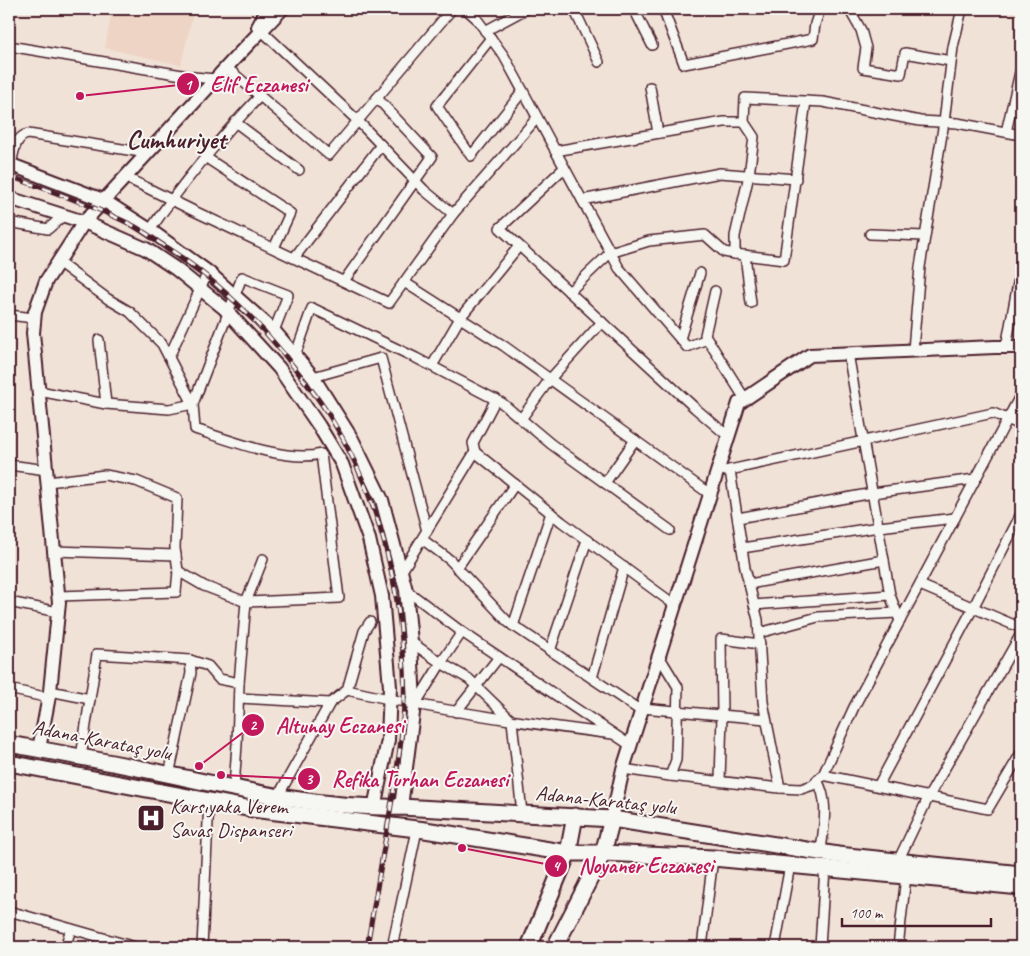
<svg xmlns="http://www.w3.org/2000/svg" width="1030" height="956" viewBox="0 0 1030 956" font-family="Caveat,sans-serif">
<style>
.built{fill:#eed4c4}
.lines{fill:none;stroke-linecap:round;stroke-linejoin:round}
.street-casing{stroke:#4a1f2b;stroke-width:12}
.secondary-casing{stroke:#4a1f2b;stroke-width:16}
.primary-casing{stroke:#4a1f2b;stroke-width:19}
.street{stroke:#f6f6f2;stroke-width:9}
.secondary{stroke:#f6f6f2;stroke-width:12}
.primary{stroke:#f6f6f2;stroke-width:15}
.rail-casing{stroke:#4a1f2b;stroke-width:5}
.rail{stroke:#f6f6f2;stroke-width:3;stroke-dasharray:9;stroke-linecap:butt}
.labels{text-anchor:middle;stroke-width:4;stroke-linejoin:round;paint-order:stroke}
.street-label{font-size:21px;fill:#4a1f2b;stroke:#f6f6f2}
.poi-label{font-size:21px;fill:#4a1f2b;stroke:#f6f6f2;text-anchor:start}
.district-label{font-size:26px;font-weight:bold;fill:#4a1f2b;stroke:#f6f6f2}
.leader{fill:none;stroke:#c2185b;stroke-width:2}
.callout-dot{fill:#c2185b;stroke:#f6f6f2;stroke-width:2}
.mark-label{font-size:15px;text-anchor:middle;font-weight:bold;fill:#fff}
.callout-label{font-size:22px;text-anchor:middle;font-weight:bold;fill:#c2185b;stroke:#f6f6f2;stroke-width:4;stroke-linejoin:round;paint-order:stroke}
</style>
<rect width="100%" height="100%" fill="#f1e2d7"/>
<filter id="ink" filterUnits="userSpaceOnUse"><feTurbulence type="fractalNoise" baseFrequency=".02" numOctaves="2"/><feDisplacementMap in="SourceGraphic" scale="10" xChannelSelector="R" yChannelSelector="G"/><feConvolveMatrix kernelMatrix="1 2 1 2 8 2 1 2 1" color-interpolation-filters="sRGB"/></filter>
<g filter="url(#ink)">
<path class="built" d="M112 9H194L181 65 105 48Z"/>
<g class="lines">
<defs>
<g id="street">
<path d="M466 9 476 18 504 56 619 268 687 347 707 339"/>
<path d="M574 9 599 62"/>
<path d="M634 9 652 45"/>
<path d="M663 9 684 64 813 39 815 24 820 9"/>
<path d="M849 9 861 30 866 48 863 68 901 74 905 53 951 61"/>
<path d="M485 31 526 9"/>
<path d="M491 38 437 106 471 156 523 91"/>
<path d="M9 46 194 77 215 79"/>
<path d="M226 67 329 155 452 9"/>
<path d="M650 87 658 133"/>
<path d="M235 122 299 170"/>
<path d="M1006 132 1020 72"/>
<path d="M555 151 724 122H744L745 98 823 102 920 121 957 123 1021 135"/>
<path d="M205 157 290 213 274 248"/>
<path d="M11 165C14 153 14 137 28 134L147 153"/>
<path d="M564 168 500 228 695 408 729 437"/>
<path d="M125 177 194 211 389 303 453 214 424 190 358 121 261 30"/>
<path d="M582 200 720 173 796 179"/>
<path d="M453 214 537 118"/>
<path d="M9 222 48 229 64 215"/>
<path d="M150 230C183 182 220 138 260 96"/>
<path d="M870 234 925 236"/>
<path d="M735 254 784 260 806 101"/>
<path d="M745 255 751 303"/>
<path d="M294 258 381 145"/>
<path d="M58 262 108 299 130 312 162 344 193 404 195 429C229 440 287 463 321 454L339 598 246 602 204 586 178 571"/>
<path d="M344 281 432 157 377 98"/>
<path d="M404 282 504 346 711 495"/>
<path d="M715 291 705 335 745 399"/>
<path d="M569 292 610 253 649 241 705 235 724 252 735 254V236L749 175 754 137 744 122"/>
<path d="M9 315 34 318"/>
<path d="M680 339 700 273"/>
<path d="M99 340 106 404"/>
<path d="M1006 347 1021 267"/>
<path d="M913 350 920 267 944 122 953 47 962 9"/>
<path d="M848 353 890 595 900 621"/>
<path d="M295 356 312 308 416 358 502 403 551 444 670 530"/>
<path d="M169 357 208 272"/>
<path d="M432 366 460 318 519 246"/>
<path d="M313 377 381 358 427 531"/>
<path d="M39 391 106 404 169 409 193 404 242 277 288 295 274 331"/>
<path d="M521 419 550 379 602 322"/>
<path d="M475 452 473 443 496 399"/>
<path d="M9 465 47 470"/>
<path d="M730 470 745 568 758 620 763 702 780 788"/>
<path d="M725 471 993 413 1021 425"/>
<path d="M48 482 105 475 136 481 177 498 175 548 178 571 176 592 59 596"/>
<path d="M605 483 635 440"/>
<path d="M738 518 873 493 975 479"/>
<path d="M422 539 450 560 508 622 641 711"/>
<path d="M742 548 879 527 955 518"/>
<path d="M54 551 176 555"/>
<path d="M457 568 515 484"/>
<path d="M402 571 475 452 562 522 675 605"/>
<path d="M749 584 884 560"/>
<path d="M920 585 1021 628"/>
<path d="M406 590 462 632 630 745"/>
<path d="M9 602 58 612"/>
<path d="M754 605 890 595"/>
<path d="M513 626 551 513"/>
<path d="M759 633 818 617 897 613"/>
<path d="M411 642 441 663 469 679 512 721 522 813"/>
<path d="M550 651 587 540"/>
<path d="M659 656 678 687 676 760 670 776"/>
<path d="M592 678 624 567"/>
<path d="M239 683 246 602 263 559"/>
<path d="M9 689 49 698"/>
<path d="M347 690C435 710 523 723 613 734"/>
<path d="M50 691 90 699"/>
<path d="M239 698 330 703"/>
<path d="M415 705 441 663 462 632"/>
<path d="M642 708 766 719"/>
<path d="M456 712 499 657"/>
<path d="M81 757 97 654 190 660 208 666 219 679 239 683 237 744 234 788"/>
<path d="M623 769 670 776 780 788 801 789 813 785 823 775 854 707 1021 394"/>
<path d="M169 775 191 673 190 660"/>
<path d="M823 775 988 809 1021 753"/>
<path d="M817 780C830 802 823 828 821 852"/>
<path d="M720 781 722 715 721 639 760 644"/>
<path d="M878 786 973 608 1021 514"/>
<path d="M277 798 330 703 347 690 364 631 370 622"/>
<path d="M898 861 929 796 1021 634"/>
<path d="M9 911 135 947"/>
<path d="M65 947 71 929"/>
<path d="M202 947 209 801"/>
<path d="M392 947 417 830"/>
<path d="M702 947 713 858"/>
<path d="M775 947 790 865"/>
<path d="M820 947 825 868"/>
<path d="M898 947 906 876"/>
</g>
<g id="secondary">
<path d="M258 27 268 9"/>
<path d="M9 164 103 200 150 230 208 272 274 331 313 377 352 439 382 500 406 590 411 642 414 705 401 807"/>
<path d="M9 198 84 222 146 249 176 269 224 308 279 368 319 426 342 464 369 539 382 596 390 687 388 740 374 808"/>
<path d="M39 749 50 691 59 603 33 333 35 312 46 281 84 222 236 57 282 9"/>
<path d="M612 819 623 769 739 403 810 355 995 347H1021"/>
</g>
<g id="primary">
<path d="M9 744C65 754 121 764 176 776 250 792 325 809 401 807L612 819 838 855 1021 874"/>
<path d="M9 763 252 809 425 830 568 853H603L713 858 1021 887"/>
<path d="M529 947 568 853 575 816"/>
<path d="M555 947 603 853 612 819"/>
</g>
</defs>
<use href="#street" class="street-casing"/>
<use href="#secondary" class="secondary-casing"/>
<use href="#primary" class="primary-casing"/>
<use href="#street" class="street"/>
<use href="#secondary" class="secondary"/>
<use href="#primary" class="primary"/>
<defs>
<path id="rail" d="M9 176C51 191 94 206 134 226 145 232 155 240 166 247 211 276 249 312 283 353 299 374 315 393 329 415 377 491 400 582 404 671 406 714 399 758 392 800 384 849 375 898 367 947"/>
</defs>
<use href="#rail" class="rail-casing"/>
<use href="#rail" class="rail"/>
</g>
</g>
<defs>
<symbol id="hospital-square" viewBox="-11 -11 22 22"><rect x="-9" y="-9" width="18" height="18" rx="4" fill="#4a1f2b" stroke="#f6f6f2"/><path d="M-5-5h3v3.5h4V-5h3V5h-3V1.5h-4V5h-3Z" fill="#fff"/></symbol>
</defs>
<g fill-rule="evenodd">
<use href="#hospital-square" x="135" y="802" width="32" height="32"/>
</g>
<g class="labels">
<g class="street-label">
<text transform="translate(102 740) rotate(11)" y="7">Adana-Karataş yolu</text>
<text transform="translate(606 800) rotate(6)" y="7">Adana-Karataş yolu</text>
</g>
<g class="poi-label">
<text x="170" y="813">Karsıyaka Verem<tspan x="170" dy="24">Savas Dispanseri</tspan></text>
</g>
<g class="district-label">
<text x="176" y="148">Cumhuriyet</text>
</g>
</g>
<path class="leader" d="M80 96L188 84M199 766L253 725M221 775L309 779M462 848L556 866"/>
<g class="callout-dot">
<circle cx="80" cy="96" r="5"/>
<circle cx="199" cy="766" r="5"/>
<circle cx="221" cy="775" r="5"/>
<circle cx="462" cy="848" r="5"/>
<circle cx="188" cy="84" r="12"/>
<circle cx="253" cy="725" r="12"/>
<circle cx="309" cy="779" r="12"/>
<circle cx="556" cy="866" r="12"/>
</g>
<g class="mark-label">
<text x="188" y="90">1</text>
<text x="253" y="730">2</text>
<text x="309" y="784">3</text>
<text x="556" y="871">4</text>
</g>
<g class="callout-label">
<text x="259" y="92">Elif Eczanesi</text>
<text x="340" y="733">Altunay Eczanesi</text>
<text x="420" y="787">Refika Turhan Eczanesi</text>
<text x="646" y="873">Noyaner Eczanesi</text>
</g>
<rect width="1030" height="956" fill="none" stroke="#f6f6f2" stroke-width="30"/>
<rect x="15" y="15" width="1000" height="926" fill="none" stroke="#4a1f2b" stroke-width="2" filter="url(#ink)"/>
<path d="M842 918v8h149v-8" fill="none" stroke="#4a1f2b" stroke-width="2.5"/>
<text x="850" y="918" font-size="15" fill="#4a1f2b" stroke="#f6f6f2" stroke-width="4" paint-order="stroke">100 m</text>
</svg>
